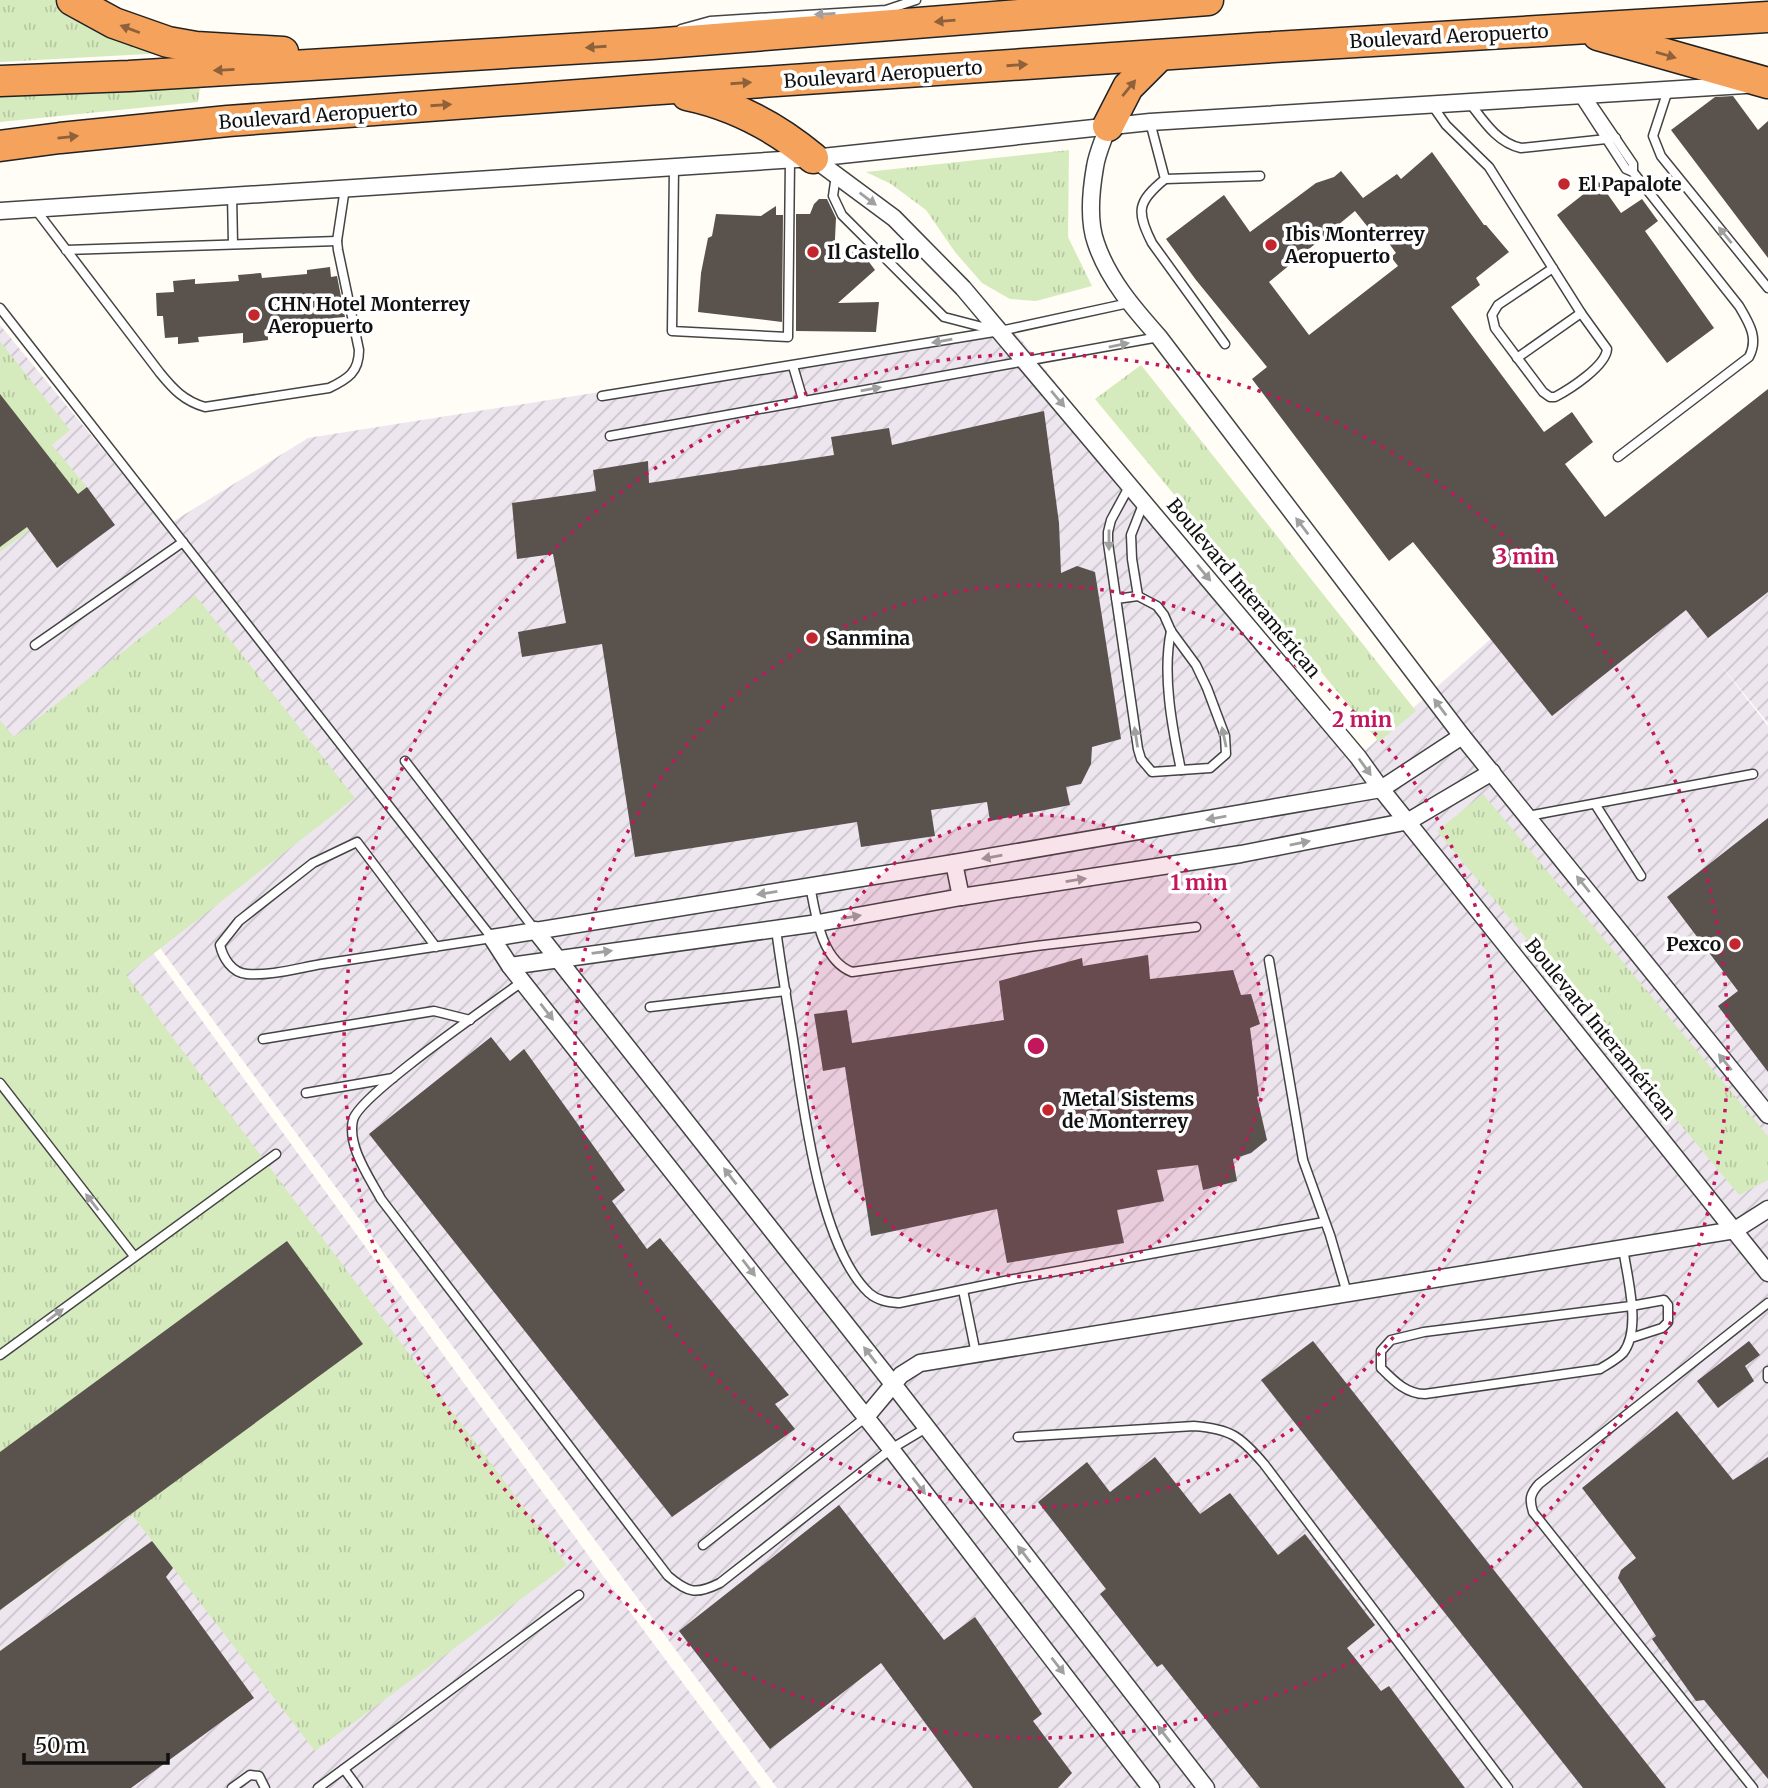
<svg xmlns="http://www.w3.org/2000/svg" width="1768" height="1788" viewBox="0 0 1768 1788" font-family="Merriweather,serif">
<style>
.industrial{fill:url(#industrial-furrows)}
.grass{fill:url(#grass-tufts)}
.building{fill:#5a524d;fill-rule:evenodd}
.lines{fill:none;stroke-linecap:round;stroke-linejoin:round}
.lane-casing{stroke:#444;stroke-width:11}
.street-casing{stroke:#444;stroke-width:19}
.highway-casing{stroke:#222;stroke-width:33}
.lane{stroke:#fff;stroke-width:8}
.street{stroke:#fff;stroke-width:16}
.highway{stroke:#f5a25d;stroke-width:30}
.oneway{fill:#a0a0a0}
.oneway2{fill:#8e613b}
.ring{fill:none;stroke:#c2185b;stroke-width:3.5;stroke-dasharray:3.5 7}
.poi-dot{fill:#c4262e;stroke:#fff;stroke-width:2.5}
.labels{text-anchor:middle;stroke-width:7;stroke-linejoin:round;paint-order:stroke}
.street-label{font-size:19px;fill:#111;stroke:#fff}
.poi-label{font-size:19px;font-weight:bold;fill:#111;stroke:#fff;text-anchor:start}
.centre{fill:#c2185b;stroke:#fff;stroke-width:3.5}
.ring-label{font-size:21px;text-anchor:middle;font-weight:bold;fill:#c2185b;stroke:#fff;stroke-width:7;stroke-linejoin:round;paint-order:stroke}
</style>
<defs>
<pattern id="industrial-furrows" width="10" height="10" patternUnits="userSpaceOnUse" patternTransform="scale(1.75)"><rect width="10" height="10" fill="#eee6ef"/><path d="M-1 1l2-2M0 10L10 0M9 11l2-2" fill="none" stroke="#cbc4cc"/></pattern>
<pattern id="grass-tufts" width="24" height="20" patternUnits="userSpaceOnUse" patternTransform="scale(1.75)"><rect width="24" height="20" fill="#d5ebbd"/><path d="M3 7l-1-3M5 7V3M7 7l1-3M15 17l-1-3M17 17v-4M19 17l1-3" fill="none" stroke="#b6c8a1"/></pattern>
</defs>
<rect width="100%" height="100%" fill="#fffdf5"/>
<g class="industrial">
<path d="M0 325 166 526 308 438 1011 327 1358 757 1614 529 1768 413V723L1716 659 1768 726V1788H777L0 730Z"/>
<path d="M0 741 601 1573 761 1788H0Z"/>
</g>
<g class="grass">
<path d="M0 0H66L184 52 0 62Z"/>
<path d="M201 79 198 102 0 122V92Z"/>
<path d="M1069 150 1068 237 1092 286 1036 301 1010 299 982 283 955 252 926 210 891 184 866 172Z"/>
<path d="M0 341 70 430 52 445 87 487 0 552Z"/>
<path d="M1141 365 1416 711 1379 742 1095 399Z"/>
<path d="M195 595 355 798 126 975 567 1565 315 1751 132 1515 0 1610V720L14 737Z"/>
<path d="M1483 794 1768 1136V1180L1739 1195 1437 831Z"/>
</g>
<g class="building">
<path d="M1733 96 1758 130 1768 121V258L1671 130 1715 97Z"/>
<path d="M1432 152 1484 225H1486L1509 252 1476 278 1480 285 1451 307 1544 432 1572 412 1593 442 1565 464 1605 517 1768 389V592L1708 638 1686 610 1552 716 1413 542 1389 561 1252 379 1267 367 1196 280 1166 239 1224 195 1250 232 1316 183 1334 177 1341 171 1363 198 1397 174 1401 179ZM1355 211 1371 231 1377 227 1396 253 1391 257 1398 266 1309 335 1269 282Z"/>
<path d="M1599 182 1621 213 1642 199 1658 221 1645 231 1714 328 1667 363 1557 215Z"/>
<path d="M819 199H827L836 218 834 259 854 242 875 270 838 303 879 302 876 332 796 331V214H810L814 204Z"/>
<path d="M776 206V215H783L782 322 698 312 701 273 708 238 712 236 716 214 761 216Z"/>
<path d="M330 267 331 277 337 276 345 317 333 318 334 332 312 334V328L268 331V340L243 343V333L198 337 199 342 178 344V337L165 338 163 316H157L156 293 174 292 173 281 195 279V284L239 281 238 275 261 273 262 278 307 274V270Z"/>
<path d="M0 394 78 494 87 487 115 525 57 568 27 527 0 547Z"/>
<path d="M1044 411 1059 523 1061 573 1077 566 1095 572 1121 739 1092 747 1091 764 1081 784 1066 787 1070 805 990 821 987 802 931 810 935 836 861 847 857 822 635 857 602 644 522 657 518 632 566 623 553 554 517 559 512 503 596 491 593 470 648 461 649 483 834 455 831 437 889 428 892 445Z"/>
<path d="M1768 818V1072L1718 1006 1738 991 1667 897Z"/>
<path d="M1148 955 1150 979 1233 970 1241 995 1251 994 1260 1024 1250 1028 1259 1096 1257 1097 1267 1140 1251 1153 1233 1159 1237 1181 1203 1190 1198 1165 1157 1170 1164 1201 1117 1210 1124 1243 1007 1263 997 1209 871 1236 845 1067 823 1071 814 1014 847 1010 852 1043 1004 1020 999 981 1082 958 1083 966Z"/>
<path d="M491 1037 510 1061 524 1049 625 1190 612 1201 647 1249 660 1238 789 1395 775 1404 795 1429 672 1517 369 1134Z"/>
<path d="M287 1241 363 1344 0 1610V1452Z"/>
<path d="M1313 1341 1666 1788H1583L1261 1380Z"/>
<path d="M1749 1341 1760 1355 1745 1366 1754 1381 1718 1408 1697 1381Z"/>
<path d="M1677 1411 1733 1480 1768 1457V1779L1704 1700 1696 1701 1652 1639 1656 1636 1618 1578 1621 1570 1636 1558 1582 1488Z"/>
<path d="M1155 1457 1200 1514 1230 1493 1278 1555 1305 1534 1375 1625 1347 1648 1381 1691 1389 1686 1465 1788H1260L1162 1664 1157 1667 1100 1594 1106 1589 1038 1502 1087 1462 1110 1492Z"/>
<path d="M839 1505 944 1640 975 1617 1042 1714 1033 1721 1072 1773 1058 1788H973L881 1663 770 1749 679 1631Z"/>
<path d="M152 1541 173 1568 166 1577 254 1698 131 1788H0V1651Z"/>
</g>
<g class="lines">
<defs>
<g id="lane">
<path d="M681 29 710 21 886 10 916 0"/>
<path d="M1668 90 1653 136 1661 156 1768 288"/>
<path d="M1578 95 1626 169 1633 172 1739 306C1749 323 1759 338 1749 357L1618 457"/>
<path d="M1586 95 1633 164V172"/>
<path d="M1469 102C1483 120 1497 143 1521 148L1616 138"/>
<path d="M1432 105 1446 125 1489 167 1581 313 1607 349C1606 366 1570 389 1555 397H1550L1543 392 1495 328 1492 315 1498 305 1553 268"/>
<path d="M1150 122 1165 179C1137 202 1136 211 1152 243L1225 344"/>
<path d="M674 167 672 331 788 337 790 160"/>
<path d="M836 175 833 196 842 215 944 317 994 330"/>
<path d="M1165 179 1260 176"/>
<path d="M232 195 233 244"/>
<path d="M36 210 160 373C173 389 184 401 205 407L329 388C348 379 359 372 359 350L338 250 337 241 345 188"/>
<path d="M66 250 337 241"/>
<path d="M0 308 492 938C435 947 379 955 322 964 298 968 271 976 247 974 232 973 223 958 220 945L239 921 313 863 357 842 436 947"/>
<path d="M1517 358 1581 313"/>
<path d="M793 366 803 400"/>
<path d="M602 396 1000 331 1129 303"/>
<path d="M610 436 1159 337"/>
<path d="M1138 596 1132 559 1131 535 1144 502"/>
<path d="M1116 599 1138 596 1157 606 1164 615 1171 631 1196 665 1207 688 1225 736 1226 754 1210 768 1152 772 1141 759 1138 749 1108 543V532L1111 520 1130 485"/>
<path d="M1171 631C1162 674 1172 727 1181 770"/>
<path d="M35 645 183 542"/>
<path d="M405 761 535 930"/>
<path d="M1595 804 1641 876"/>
<path d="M1528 816 1753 774"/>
<path d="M810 886C816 915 821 960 852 972L1036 946 1196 927"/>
<path d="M776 929C781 968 788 1007 794 1046 804 1111 820 1247 869 1293 878 1301 888 1302 899 1303L1014 1279 1324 1222"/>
<path d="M1269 960 1303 1160 1330 1235 1347 1293"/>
<path d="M523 981C495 1002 359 1095 353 1120 347 1146 369 1177 381 1199L668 1576C688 1593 696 1595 720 1583L891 1449 926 1428"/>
<path d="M650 1007 786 991"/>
<path d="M263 1039 434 1011 470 1020"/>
<path d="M0 1083 134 1256"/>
<path d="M306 1093 393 1078"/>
<path d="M1623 1248C1627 1277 1642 1329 1623 1353 1616 1360 1608 1364 1600 1369L1425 1394C1406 1394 1393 1380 1381 1368V1351L1391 1340 1424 1332 1631 1306 1664 1300 1668 1305V1322L1662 1328 1631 1338"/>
<path d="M963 1290 976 1354"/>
<path d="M0 1355 276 1154"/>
<path d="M1768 1371V1378"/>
<path d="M1018 1437 1194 1426C1231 1429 1240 1436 1264 1464L1508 1788"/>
<path d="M703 1545 866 1417"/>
<path d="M344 1769 358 1788"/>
<path d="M232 1788 250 1775 259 1776 265 1788"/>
<path d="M318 1788 579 1595"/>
<path d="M1753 1788 1533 1512C1529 1499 1530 1494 1539 1484L1768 1303"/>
</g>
<g id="street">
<path d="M1108 126C1104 139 1097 153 1095 167 1091 190 1088 221 1096 243 1108 279 1134 309 1159 337L1462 736 1768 1115"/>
<path d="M813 158 894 218 963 288 1358 757 1381 789 1768 1273"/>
<path d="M0 211 813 158 1150 122 1745 85"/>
<path d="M954 863 961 897"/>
<path d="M535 930 893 1384 1206 1788"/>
<path d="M510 966 818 923 961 897 1241 854 1409 821 1492 772"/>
<path d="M866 1417 901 1375 920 1363 1735 1230 1768 1209"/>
<path d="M1151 1788 891 1449 510 966 492 938 954 863 1381 789 1462 736"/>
</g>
<g id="highway">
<path d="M72 0 114 23 168 42 196 47 283 52"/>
<path d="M1598 35 1768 83"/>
<path d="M0 81 129 76 652 44 1208 0"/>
<path d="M687 95C735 105 776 127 813 158"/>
<path d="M1108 126 1128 87 1159 56"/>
<path d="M0 146 60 138 228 121 645 90 1259 48 1768 17"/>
</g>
</defs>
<use href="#lane" class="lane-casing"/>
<use href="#street" class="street-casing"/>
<use href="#highway" class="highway-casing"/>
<use href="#lane" class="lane"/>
<use href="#street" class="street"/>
<use href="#highway" class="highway"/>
</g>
<defs><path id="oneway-solid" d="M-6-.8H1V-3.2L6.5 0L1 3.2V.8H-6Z" transform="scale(1.75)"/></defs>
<g class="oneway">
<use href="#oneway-solid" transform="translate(825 14) rotate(177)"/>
<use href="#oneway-solid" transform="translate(868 199) rotate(37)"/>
<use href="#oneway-solid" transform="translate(1725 235) rotate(-129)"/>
<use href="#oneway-solid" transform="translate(942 341) rotate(170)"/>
<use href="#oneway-solid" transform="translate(1119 345) rotate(-11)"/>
<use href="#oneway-solid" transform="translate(871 389) rotate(-10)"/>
<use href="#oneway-solid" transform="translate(1058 399) rotate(50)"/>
<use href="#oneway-solid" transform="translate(1302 526) rotate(-127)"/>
<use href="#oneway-solid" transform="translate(1109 540) rotate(90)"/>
<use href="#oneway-solid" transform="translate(1204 573) rotate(50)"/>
<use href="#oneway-solid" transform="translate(1440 707) rotate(-127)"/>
<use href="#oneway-solid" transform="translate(1136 737) rotate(-99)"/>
<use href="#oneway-solid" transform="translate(1224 737) rotate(-102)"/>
<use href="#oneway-solid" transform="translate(1365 767) rotate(54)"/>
<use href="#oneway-solid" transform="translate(1216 818) rotate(170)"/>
<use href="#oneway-solid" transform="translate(1300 843) rotate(-11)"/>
<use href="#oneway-solid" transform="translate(992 857) rotate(170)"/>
<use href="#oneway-solid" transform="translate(1076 880) rotate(-9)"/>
<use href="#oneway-solid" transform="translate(1583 884) rotate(-129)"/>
<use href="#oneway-solid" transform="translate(767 893) rotate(171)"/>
<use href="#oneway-solid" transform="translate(851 917) rotate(-10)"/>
<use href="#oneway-solid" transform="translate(602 952) rotate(-8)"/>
<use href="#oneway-solid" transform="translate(547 1012) rotate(52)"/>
<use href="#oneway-solid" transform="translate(1725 1062) rotate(-129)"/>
<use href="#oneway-solid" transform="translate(730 1176) rotate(-128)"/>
<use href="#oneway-solid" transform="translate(92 1202) rotate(-128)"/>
<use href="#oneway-solid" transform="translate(749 1268) rotate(52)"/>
<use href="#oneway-solid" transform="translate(55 1315) rotate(-37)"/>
<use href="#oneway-solid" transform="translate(870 1355) rotate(-128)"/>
<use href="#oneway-solid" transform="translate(919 1486) rotate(52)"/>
<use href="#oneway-solid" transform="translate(1024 1554) rotate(-128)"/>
<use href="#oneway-solid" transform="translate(1058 1666) rotate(52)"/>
<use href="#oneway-solid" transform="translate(1164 1734) rotate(-128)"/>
</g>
<g class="oneway2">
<use href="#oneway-solid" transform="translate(945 21) rotate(175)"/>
<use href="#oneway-solid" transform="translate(130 29) rotate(-159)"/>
<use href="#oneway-solid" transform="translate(596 47) rotate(176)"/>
<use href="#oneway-solid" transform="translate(1666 55) rotate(16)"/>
<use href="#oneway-solid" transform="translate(1017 65) rotate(-4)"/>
<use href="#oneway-solid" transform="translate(224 70) rotate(177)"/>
<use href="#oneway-solid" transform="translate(741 83) rotate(-4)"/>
<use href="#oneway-solid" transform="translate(1129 88) rotate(-51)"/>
<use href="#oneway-solid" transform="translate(441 105) rotate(-4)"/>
<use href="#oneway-solid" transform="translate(68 137) rotate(-6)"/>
</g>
<circle cx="1036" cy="1046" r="231" fill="#c2185b" fill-opacity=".12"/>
<g class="ring">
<circle cx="1036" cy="1046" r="231"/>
<circle cx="1036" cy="1046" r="461"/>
<circle cx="1036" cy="1046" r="692"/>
</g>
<g class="poi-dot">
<circle cx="1564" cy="184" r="7"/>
<circle cx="1271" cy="245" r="7"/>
<circle cx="813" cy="252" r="7"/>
<circle cx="254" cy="315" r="7"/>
<circle cx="812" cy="638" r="7"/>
<circle cx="1735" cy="944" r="7"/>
<circle cx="1048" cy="1110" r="7"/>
</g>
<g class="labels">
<g class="street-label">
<text transform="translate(1449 36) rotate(-3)" y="7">Boulevard Aeropuerto</text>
<text transform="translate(883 74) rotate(-4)" y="7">Boulevard Aeropuerto</text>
<text transform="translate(318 115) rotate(-4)" y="7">Boulevard Aeropuerto</text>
<text transform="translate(1244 588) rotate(50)" y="7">Boulevard Interamérican</text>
<text transform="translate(1601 1029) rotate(51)" y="7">Boulevard Interamérican</text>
</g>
<g class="poi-label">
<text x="1578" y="191">El Papalote</text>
<text x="1285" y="241">Ibis Monterrey<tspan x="1285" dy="22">Aeropuerto</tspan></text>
<text x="827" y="259">Il Castello</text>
<text x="268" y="311">CHN Hotel Monterrey<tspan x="268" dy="22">Aeropuerto</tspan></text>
<text x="826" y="645">Sanmina</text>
<text x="1721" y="951" text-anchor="end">Pexco</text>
<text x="1062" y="1106">Metal Sistems<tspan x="1062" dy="22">de Monterrey</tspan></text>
</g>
</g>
<circle cx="1036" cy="1046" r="10" class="centre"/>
<g class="ring-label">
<text x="1525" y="564">3 min</text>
<text x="1362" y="727">2 min</text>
<text x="1199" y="890">1 min</text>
</g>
<path d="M24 1753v10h144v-10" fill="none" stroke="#111111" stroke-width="3.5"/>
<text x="35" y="1753" font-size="21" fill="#111111" stroke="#ffffff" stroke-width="5" paint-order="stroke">50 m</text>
</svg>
